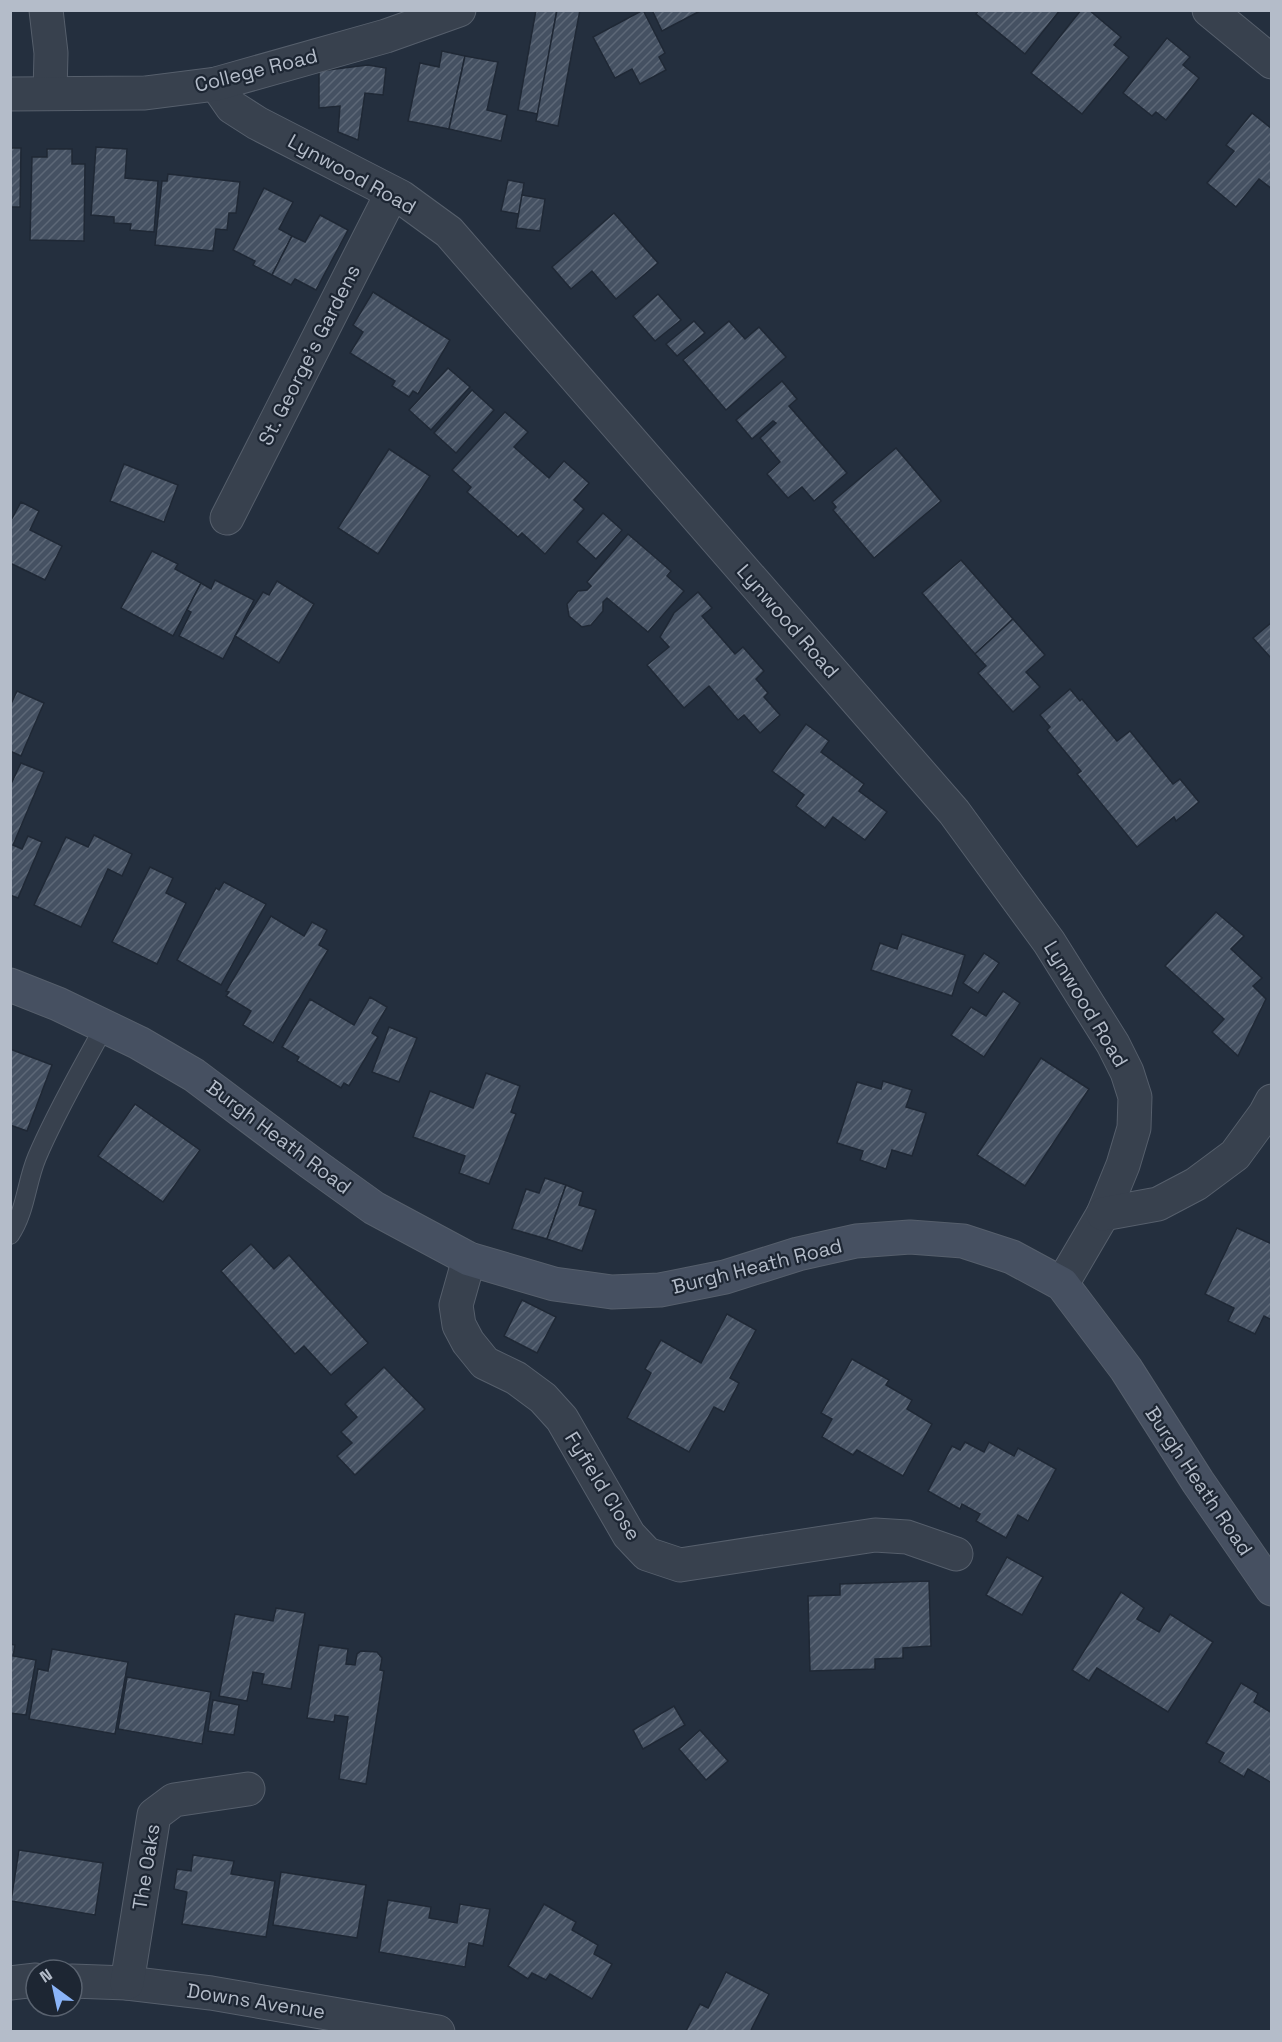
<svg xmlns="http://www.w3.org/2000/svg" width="1282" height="2042" viewBox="0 0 1282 2042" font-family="'Space Grotesk',sans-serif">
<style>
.building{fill:url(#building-hatch);stroke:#1f2835;stroke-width:1.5}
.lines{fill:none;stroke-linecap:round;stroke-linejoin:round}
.service-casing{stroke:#565f6c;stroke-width:20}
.minor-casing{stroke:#565f6c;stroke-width:35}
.secondary-casing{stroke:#565f6c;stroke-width:35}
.service{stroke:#38414e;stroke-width:18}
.minor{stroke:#38414e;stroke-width:33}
.secondary{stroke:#465061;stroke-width:33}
.labels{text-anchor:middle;stroke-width:4.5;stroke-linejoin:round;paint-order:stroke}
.street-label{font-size:20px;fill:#b4bcc9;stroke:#1d2633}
</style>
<defs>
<pattern id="building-hatch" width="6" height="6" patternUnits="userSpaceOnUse" patternTransform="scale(1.5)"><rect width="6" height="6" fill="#455162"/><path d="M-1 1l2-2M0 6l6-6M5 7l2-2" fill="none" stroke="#5d6877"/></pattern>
</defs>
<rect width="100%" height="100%" fill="#242f3e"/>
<g class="building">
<path d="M536 10H557L538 114 518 110Z"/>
<path d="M557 10H580L558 126 536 121Z"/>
<path d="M643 10 665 53 659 57 666 70 640 84 632 69 615 78 593 37Z"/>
<path d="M652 10H702L662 31Z"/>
<path d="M979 10H1060L1025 54 976 14Z"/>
<path d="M1081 10H1089L1121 37 1114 45 1129 57 1082 114 1031 73Z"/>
<path d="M1167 38 1190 57 1183 65 1199 78 1166 120 1156 112 1152 116 1123 93Z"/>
<path d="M442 51 465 56 449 129 408 121 420 63 439 67Z"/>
<path d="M465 56 498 62 487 110 507 115 501 141 449 129Z"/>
<path d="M368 65 386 68 383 95 365 93 358 140 338 132 340 106 319 108V71Z"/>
<path d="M1252 113 1272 129V189L1259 179 1236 207 1207 183 1234 151 1226 145Z"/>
<path d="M96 147 127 149 125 178 158 181 154 232 130 230 131 224 114 223V217L91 215Z"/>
<path d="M10 148H21L20 207H10Z"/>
<path d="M47 149H72V164H85L84 241 30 240 32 157H47Z"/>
<path d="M168 174 240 182 236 213H229L227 230 216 229 213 251 155 245 162 181H167Z"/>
<path d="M508 180 524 183 519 214 501 211Z"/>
<path d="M264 188 293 202 279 229 292 236 272 275 253 265 255 261 233 250Z"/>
<path d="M522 195 545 199 540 231 516 228Z"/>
<path d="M614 213 658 263 616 299 592 271 571 289 552 267Z"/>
<path d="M320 215 348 230 316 290 295 279 291 285 272 275 292 236 305 242Z"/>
<path d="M373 292 450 340 418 394 413 391 409 397 392 386 395 381 350 353 363 332 353 325Z"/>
<path d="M658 294 681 320 655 341 633 316Z"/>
<path d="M694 321 705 333 677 356 666 344Z"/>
<path d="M729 321 745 339 759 327 786 357 726 410 683 360Z"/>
<path d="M448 368 470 387 431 430 409 410Z"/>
<path d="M782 381 797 399 789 406 847 473 814 501 802 487 788 498 767 474 780 462 760 438 776 423 773 421 752 439 736 420Z"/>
<path d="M472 390 494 410 456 453 434 433Z"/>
<path d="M505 412 528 432 514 447 549 478 564 461 589 483 574 500 584 509 545 554 522 533 518 537 467 492 471 487 452 470Z"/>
<path d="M896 448 941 501 874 558 833 510 836 507 832 502Z"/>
<path d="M389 449 430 476 378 554 338 528Z"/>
<path d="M124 464 178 485 164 522 110 501Z"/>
<path d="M21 502 39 511 30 530 62 546 45 580 10 563V522Z"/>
<path d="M603 513 622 530 596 559 577 542Z"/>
<path d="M628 534 671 571 667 576 684 591 648 632 607 598 603 602V611L591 625 582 627 569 616 567 604 578 591 587 590 591 586 587 582Z"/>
<path d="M152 551 178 564 175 569 201 583 173 636 121 608Z"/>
<path d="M961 560 1013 619 975 654 922 593Z"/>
<path d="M215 580 254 600 223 659 179 636 191 612 187 610 201 583 211 589Z"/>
<path d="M277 581 314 604 279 663 235 636 263 592 269 595Z"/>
<path d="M698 592 712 608 702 616 735 654 743 647 764 671 756 679 768 693 764 697 780 715 760 733 744 715 738 720 709 686 684 708 647 665 669 647 660 637 674 613Z"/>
<path d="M1013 619 1045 655 1026 672 1040 687 1013 712 978 673 986 666 975 654Z"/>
<path d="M1272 622V659L1253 638Z"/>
<path d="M1070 689 1080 701 1082 699 1117 741 1130 731 1173 784 1180 779 1199 802 1176 821 1174 817 1137 847 1077 774 1081 771 1047 730 1050 727 1040 715Z"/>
<path d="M17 691 44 703 21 756 10 751V706Z"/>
<path d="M806 724 829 741 821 752 864 784 859 791 887 812 865 840 833 817 825 828 796 806 804 795 772 771Z"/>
<path d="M21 763 44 772 13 845 22 849 28 836 42 842 18 898 10 895V786Z"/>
<path d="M94 835 132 854 122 876 108 869 81 927 34 905 66 837 88 847Z"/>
<path d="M150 867 173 878 166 893 186 903 157 964 112 942Z"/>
<path d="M224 882 266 904 221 985 177 960 216 888 219 890Z"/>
<path d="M1216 912 1244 936 1231 949 1262 978 1253 986 1266 999 1238 1056 1212 1032 1224 1019 1165 966Z"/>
<path d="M271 916 304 936 312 922 327 930 319 945 328 950 273 1043 243 1025 251 1011 226 996 229 992 226 991Z"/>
<path d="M902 934 965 955 952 996 871 970 880 943 897 949Z"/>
<path d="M984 953 999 963 978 993 963 983Z"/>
<path d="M1003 991 1020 1003 984 1057 951 1035 971 1007 986 1016Z"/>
<path d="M370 997 387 1007 372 1033 378 1037 349 1086 344 1083 341 1088 297 1061 299 1057 282 1047 310 999 354 1025Z"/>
<path d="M389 1027 417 1038 399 1082 372 1072Z"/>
<path d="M10 1049 52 1065 27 1131 10 1125Z"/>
<path d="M1041 1058 1089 1089 1025 1186 977 1155Z"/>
<path d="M486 1073 520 1086 511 1112 516 1114 489 1184 459 1173 465 1156 413 1137 430 1091 473 1108Z"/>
<path d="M883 1081 912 1090 906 1107 926 1113 912 1156 892 1150 886 1169 860 1160 863 1151 837 1143 857 1082 881 1089Z"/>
<path d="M135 1104 200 1150 163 1202 98 1156Z"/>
<path d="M545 1178 566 1185 547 1239 512 1229 526 1189 539 1193Z"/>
<path d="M566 1185 583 1192 579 1205 596 1210 582 1251 547 1239Z"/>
<path d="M1237 1228 1272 1244V1320L1264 1316 1255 1334 1228 1321 1234 1308 1205 1294Z"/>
<path d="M251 1244 274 1269 289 1255 368 1343 331 1375 304 1346 295 1354 221 1271Z"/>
<path d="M522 1300 556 1317 537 1353 504 1336Z"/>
<path d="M727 1314 756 1330 730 1378 739 1383 724 1412 714 1407 689 1452 627 1418 651 1373 645 1369 661 1340 701 1363Z"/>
<path d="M852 1359 889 1380 886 1385 912 1400 907 1409 932 1424 903 1476 857 1450 853 1455 822 1437 832 1419 821 1413Z"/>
<path d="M384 1367 425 1409 355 1475 337 1456 352 1443 341 1432 357 1417 345 1404Z"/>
<path d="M965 1442 984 1452 989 1442 1014 1456 1018 1448 1056 1469 1028 1521 1018 1515 1006 1538 976 1521 980 1514 962 1504 960 1509 928 1491 952 1446 960 1450Z"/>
<path d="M1007 1557 1043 1577 1022 1615 986 1595Z"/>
<path d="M929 1581 931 1646 903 1648V1658L875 1659V1669L810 1671 808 1596 840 1595V1584Z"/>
<path d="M1121 1592 1144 1608 1137 1619 1159 1632 1170 1614 1213 1642 1168 1712 1097 1668 1089 1681 1072 1670Z"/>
<path d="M276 1608 305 1613 291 1689 262 1684 264 1674 253 1672 247 1701 219 1696 235 1614 273 1621Z"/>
<path d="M10 1644 15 1645 13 1656 36 1660 26 1715 10 1713Z"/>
<path d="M319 1645 348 1649 346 1664 355 1665 357 1654 361 1651 377 1652 382 1658 380 1670 384 1671 366 1784 339 1779 348 1717 335 1715 334 1722 307 1718Z"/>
<path d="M52 1649 128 1662 115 1734 29 1719 38 1669 48 1671Z"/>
<path d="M127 1677 211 1692 202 1744 118 1729Z"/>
<path d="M1241 1683 1258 1693 1254 1702 1272 1713V1783L1248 1769 1244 1777 1219 1762 1224 1753 1206 1743Z"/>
<path d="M213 1700 239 1705 234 1735 208 1731Z"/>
<path d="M674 1706 685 1725 643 1749 633 1730Z"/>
<path d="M700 1730 728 1761 706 1780 679 1749Z"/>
<path d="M19 1850 103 1863 95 1915 11 1901Z"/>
<path d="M193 1855 234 1861 231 1874 275 1881 266 1937 182 1924 187 1892 174 1889 177 1869 191 1871Z"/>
<path d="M281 1872 366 1885 357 1938 273 1925Z"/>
<path d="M388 1900 431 1907 429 1918 457 1923 460 1904 490 1909 483 1946 469 1943 465 1967 379 1952Z"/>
<path d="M544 1904 576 1922 572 1930 598 1945 594 1954 612 1964 592 1999 550 1974 546 1980 532 1973 528 1979 508 1966Z"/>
<path d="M726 1972 769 1994 750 2032 686 2031 700 2004 708 2008Z"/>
</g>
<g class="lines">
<defs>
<path id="service" d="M10 1235C26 1211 26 1183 37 1157 56 1112 81 1070 104 1027"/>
<g id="minor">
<path d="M46 10 51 53 50 93"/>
<path d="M1209 10 1272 62"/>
<path d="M216 84 232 107 257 123 401 197 449 232 954 812 1049 942 1113 1044 1127 1072 1135 1097 1134 1128 1123 1165 1103 1214 1062 1284"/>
<path d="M10 94 145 93 216 84 386 36 459 10"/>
<path d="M227 518 392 193"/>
<path d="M1103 1214 1158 1204 1196 1184 1235 1155 1265 1114 1272 1101"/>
<path d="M469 1259 456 1305 459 1325 468 1342 485 1363 516 1378 543 1398 562 1419 629 1535 647 1554 680 1565 875 1535 907 1537 956 1554"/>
<path d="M72 1981 127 1983 211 1993 438 2032"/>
<path d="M10 1983 36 1980"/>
<path d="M127 1983 154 1815 174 1800 248 1789"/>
</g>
<path id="secondary" d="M10 985 58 1004 139 1043 194 1075 310 1162 374 1208 469 1259 554 1284 612 1292 660 1290 725 1277 798 1254 856 1241 910 1237 963 1241 1012 1257 1062 1284 1126 1369 1198 1482 1272 1589"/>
</defs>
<use href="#service" class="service-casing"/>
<use href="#minor" class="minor-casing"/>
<use href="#secondary" class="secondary-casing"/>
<use href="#service" class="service"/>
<use href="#minor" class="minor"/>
<use href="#secondary" class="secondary"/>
</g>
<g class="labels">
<g class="street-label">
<text transform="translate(256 70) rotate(-14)" y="7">College Road</text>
<text transform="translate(352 174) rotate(29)" y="7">Lynwood Road</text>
<text transform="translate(309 355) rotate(-63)" y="7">St. George's Gardens</text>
<text transform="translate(788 621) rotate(49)" y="7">Lynwood Road</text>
<text transform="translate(1086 1004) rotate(59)" y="7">Lynwood Road</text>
<text transform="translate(279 1137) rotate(37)" y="7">Burgh Heath Road</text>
<text transform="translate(757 1266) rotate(-14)" y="7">Burgh Heath Road</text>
<text transform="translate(1199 1481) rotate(56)" y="7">Burgh Heath Road</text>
<text transform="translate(603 1486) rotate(58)" y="7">Fyfield Close</text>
<text transform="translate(146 1867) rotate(-81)" y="7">The Oaks</text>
<text transform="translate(256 2001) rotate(9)" y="7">Downs Avenue</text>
</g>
</g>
<rect width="1282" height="2042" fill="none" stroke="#b4bcc9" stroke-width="24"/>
<g transform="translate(54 1988) rotate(327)"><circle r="28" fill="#1d2633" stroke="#59626f" stroke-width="1.5"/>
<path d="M0-4.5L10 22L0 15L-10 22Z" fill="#8ab4f8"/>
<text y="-9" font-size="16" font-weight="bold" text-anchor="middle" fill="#b4bcc9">N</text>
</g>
</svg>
